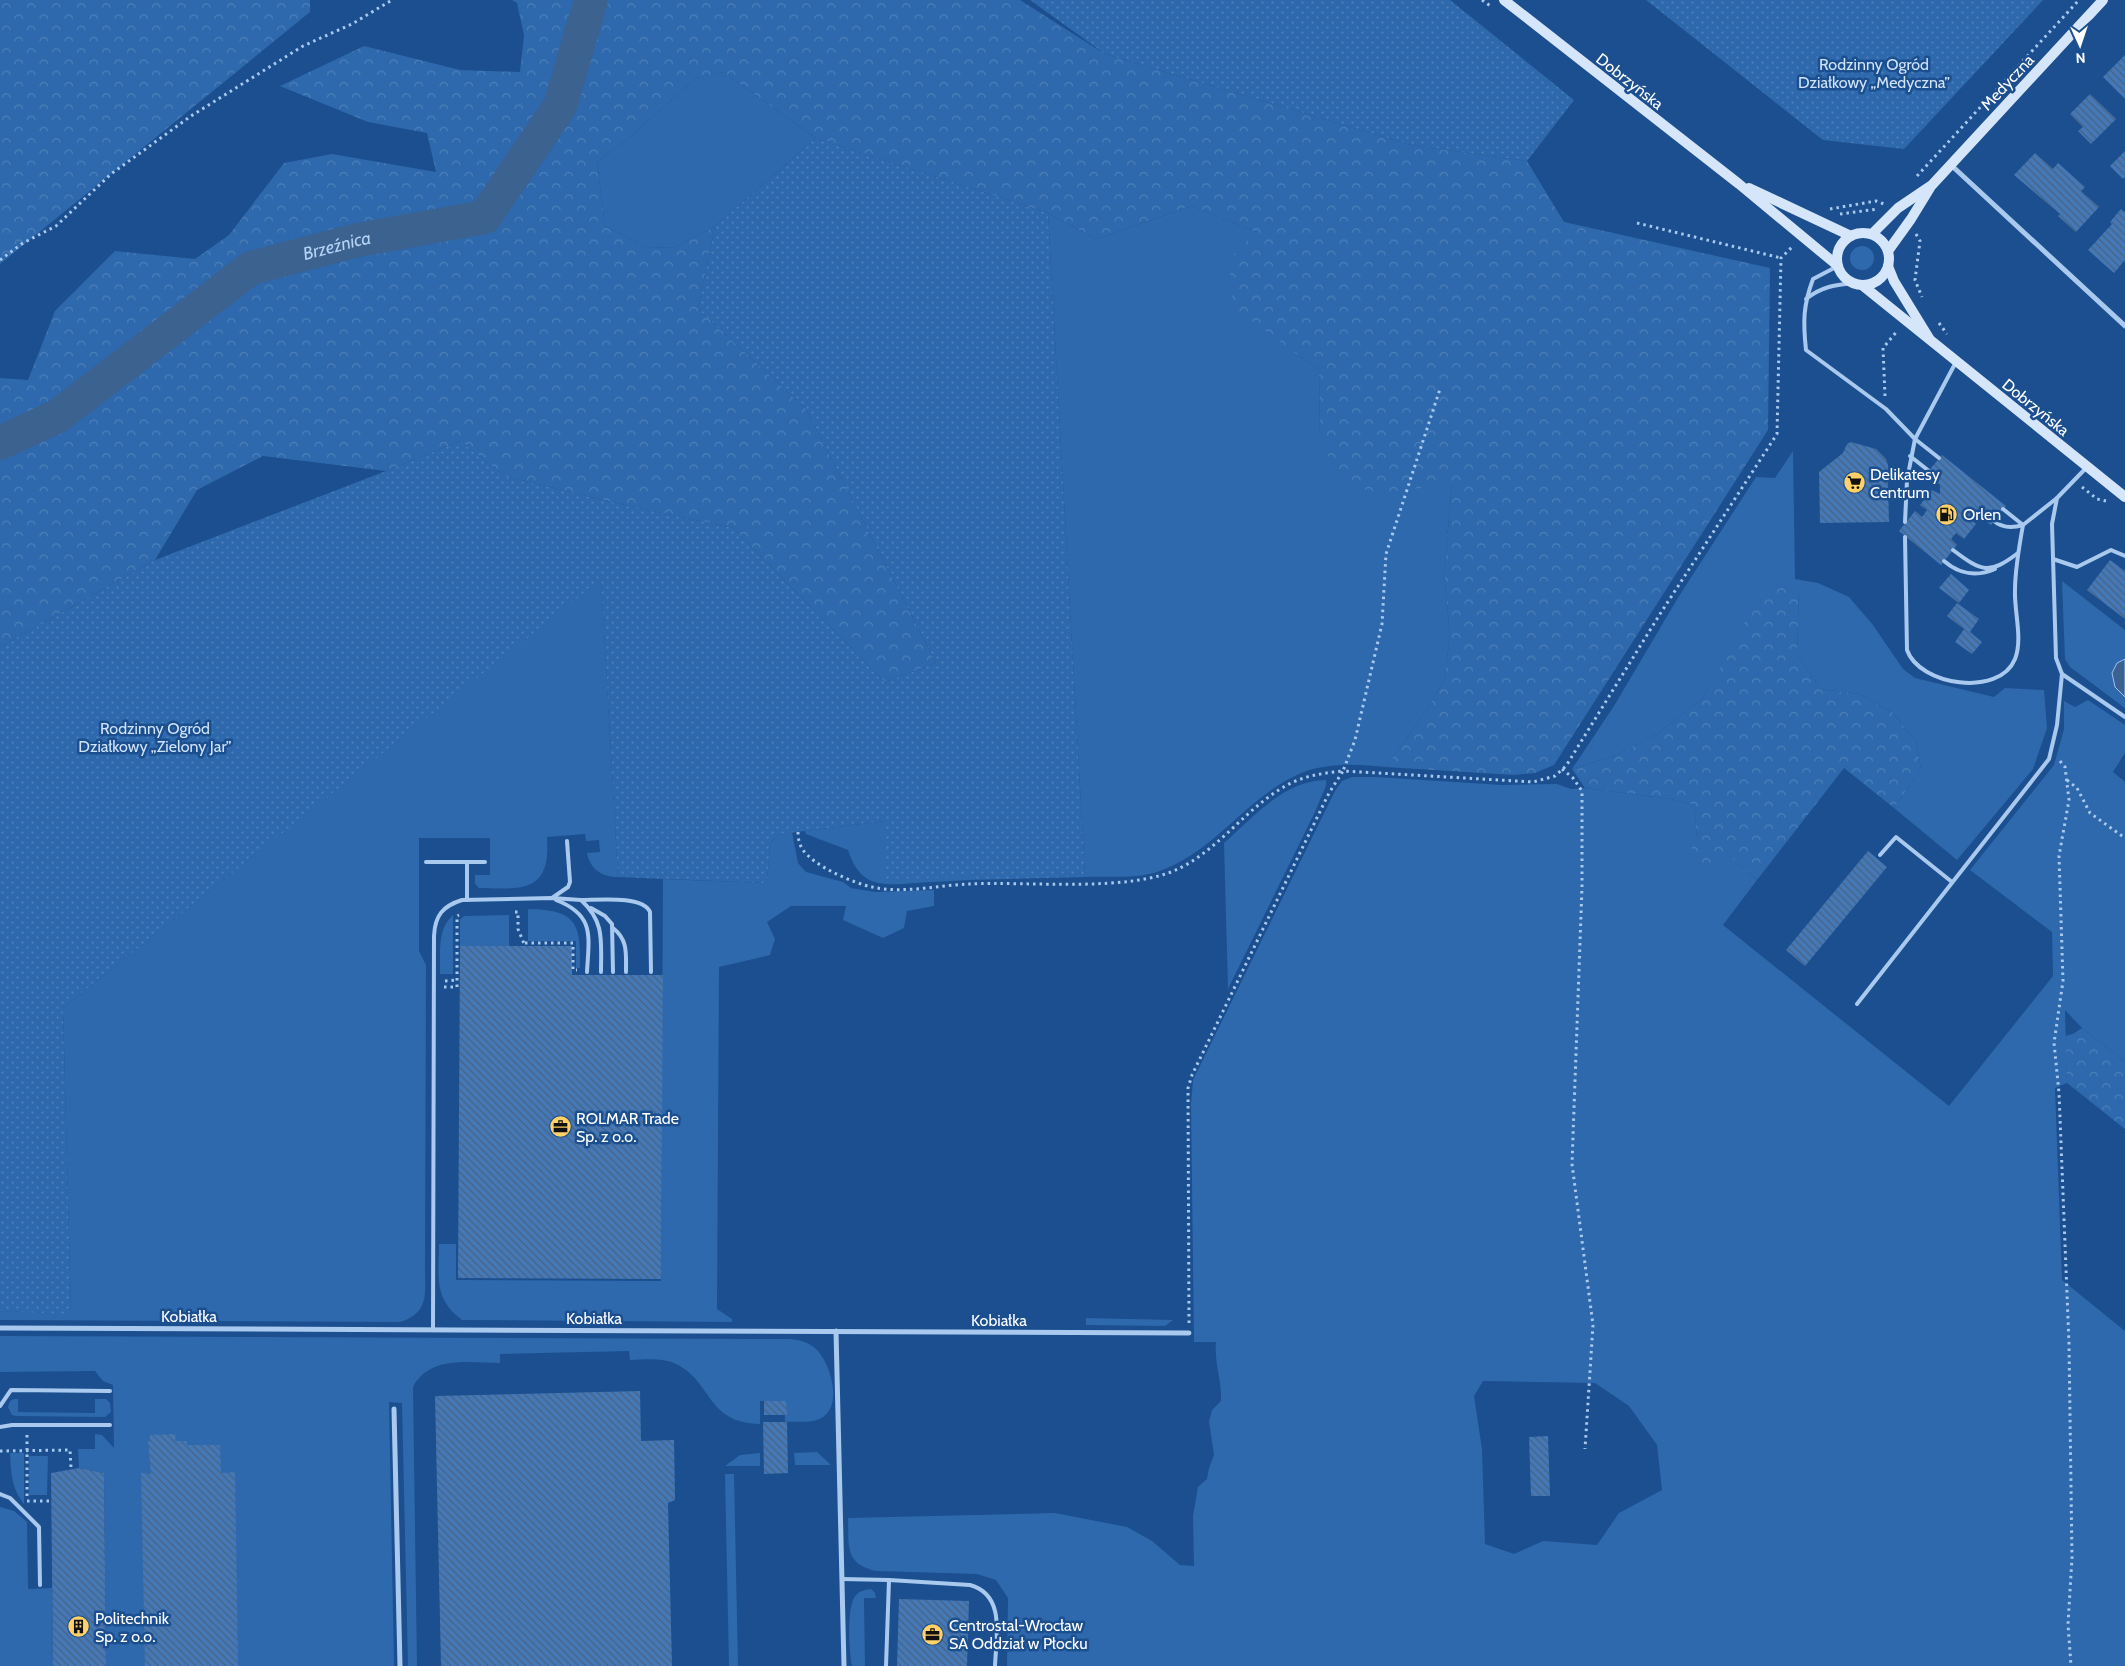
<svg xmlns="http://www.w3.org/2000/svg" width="2125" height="1666" viewBox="0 0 2125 1666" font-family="Cabin,sans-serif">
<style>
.grass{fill:#2e69ad;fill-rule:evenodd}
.forest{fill:url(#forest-crowns)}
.garden{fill:url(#garden-dots)}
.water{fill:#3c6290;stroke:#9cc4f0}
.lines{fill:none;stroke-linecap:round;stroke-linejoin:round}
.river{stroke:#3c6290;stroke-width:34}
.building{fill:url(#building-back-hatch)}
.path{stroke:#a9c9ee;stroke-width:3;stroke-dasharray:2.5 4;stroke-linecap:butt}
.lane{stroke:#a9c9ee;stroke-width:4}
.street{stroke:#a9c9ee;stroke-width:5}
.secondary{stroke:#d6e6fa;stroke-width:10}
.labels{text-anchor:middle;stroke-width:5;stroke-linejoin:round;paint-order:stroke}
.park-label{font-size:16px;fill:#cfe3fa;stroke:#1b4f8f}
.street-label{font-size:16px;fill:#fff;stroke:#1b4f8f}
.poi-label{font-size:16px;fill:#fff;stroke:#1b4f8f;text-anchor:start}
.water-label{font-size:18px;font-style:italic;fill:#b5d3f5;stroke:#1b4f8f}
</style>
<defs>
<pattern id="forest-crowns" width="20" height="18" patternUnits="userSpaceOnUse" patternTransform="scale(1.25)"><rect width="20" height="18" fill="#2e69ad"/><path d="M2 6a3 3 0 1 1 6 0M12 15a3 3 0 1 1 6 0" fill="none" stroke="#4d80b9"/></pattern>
<pattern id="garden-dots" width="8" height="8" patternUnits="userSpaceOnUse" patternTransform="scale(1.25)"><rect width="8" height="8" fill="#2e69ad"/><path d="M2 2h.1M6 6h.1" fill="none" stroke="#4d80b9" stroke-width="1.8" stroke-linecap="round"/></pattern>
<pattern id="building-back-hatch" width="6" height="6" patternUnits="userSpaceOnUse" patternTransform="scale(1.25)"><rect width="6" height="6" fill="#4478b7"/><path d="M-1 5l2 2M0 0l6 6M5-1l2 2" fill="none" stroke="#486282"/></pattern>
</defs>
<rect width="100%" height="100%" fill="#1b4f8f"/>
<g class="grass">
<path d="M723 72 816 138 715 226 674 248 647 247 605 226 597 162 630 137 696 78Z"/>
<path d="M1192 206 1256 232 1298 355 1319 369 1320 436 1452 484 1444 573 1450 635 1444 681 1420 720 1386 767C1358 764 1324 762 1297 775 1245 799 1213 854 1157 872 1135 879 1109 876 1085 877L1048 213 1096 239Z"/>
<circle cx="1862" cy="258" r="12"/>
<path d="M1793 451 1795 579 1818 583 1849 597 1873 625 1903 669 1915 678 1994 697 2005 688 2044 690 2047 728 2033 769 1957 860 1894 808 1921 769 1916 741 1893 713 1860 694 1820 689 1797 654 1799 589 1726 658 1703 698 1657 734 1614 756 1572 769 1614 706 1679 596 1756 477 1775 478Z"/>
<path d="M601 578 618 877C602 877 590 869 587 853L600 852 599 840 586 841 585 834 547 837C551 893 523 889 479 888L475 884V875H490V838H419V951L426 965 425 1266C425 1292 430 1313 400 1322L0 1320V1311L71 1313 63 1008Z"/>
<path d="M2062 581 2125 630V659L2117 663 2115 687 2125 697V708L2070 667 2065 659Z"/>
<path d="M2088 700 2125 725V753L2113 772 2125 782V1062L2082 1028 2065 1010 2067 1083 2055 1088 2062 1280 2125 1331V1666H1007L1008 1598 996 1580 977 1574 876 1571C844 1564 849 1545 848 1518L1055 1513 1127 1527 1152 1541 1180 1565 1194 1566 1193 1516 1198 1487 1207 1479 1209 1468 1214 1455 1209 1421 1212 1410 1221 1401C1222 1380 1214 1363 1216 1342H1194L1191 1104 1193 1080 1335 791 1342 781 1352 777H1376L1502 785 1557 784 1571 789 1585 788 1671 799 1694 805 1697 838 1729 856 1757 880 1723 925 1949 1106 2053 976 2052 932 1970 870 2054 765 2064 729V701L2075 707ZM1483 1381 1595 1383 1629 1406 1657 1445 1662 1490 1619 1513 1597 1545 1543 1541 1514 1554 1485 1544 1482 1449 1474 1396Z"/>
<path d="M1326 780V786L1314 814 1228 989 1224 843C1253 817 1285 780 1326 780Z"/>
<path d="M885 821 969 876V880C951 881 933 882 915 883 881 886 860 887 848 850L806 834 805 831Z"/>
<path d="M792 832 798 863 806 872 843 882 851 888 875 892 934 890V906L907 911 904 928 883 938 843 920 846 906H791L767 922 775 939 770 955 719 967 717 1309 732 1319V1322L462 1320C433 1298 439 1277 439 1244H456V1280L661 1281 663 879 767 883 770 843 780 834Z"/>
<path d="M528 909C577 910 581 923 580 968H576V941H528Z"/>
<path d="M453 915V974H440C441 954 436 930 453 915Z"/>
<path d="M509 915V946H460V920L464 916Z"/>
<path d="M1086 1318 1173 1320 1165 1326 1086 1325Z"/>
<path d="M0 1336 790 1339C800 1340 808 1342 815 1348 830 1361 843 1404 823 1417 813 1424 797 1421 785 1422L784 1401H760V1424C706 1423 713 1382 676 1364 661 1357 645 1360 630 1360L629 1351 500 1354V1363C469 1363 430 1355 413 1387L417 1666H408L402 1403 389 1402 394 1666H106L104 1473 79 1468 78 1449H95V1434L102 1435 114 1448 113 1385 103 1381 95 1371 0 1372Z"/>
<path d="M14 1399H18V1412L95 1413V1399H106L110 1403 111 1412 105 1417 16 1416 12 1415 8 1407 10 1401Z"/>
<path d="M817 1452 831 1465H795L794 1453Z"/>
<path d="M10 1453H24V1504C11 1487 11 1473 10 1453Z"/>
<path d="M760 1453V1466H725L740 1455Z"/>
<path d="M29 1456H48L47 1495H29Z"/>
<path d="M725 1474H734L738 1666H729Z"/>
<path d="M0 1507 14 1511 27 1522 28 1589 52 1588 53 1666H0Z"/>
<path d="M871 1589 875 1593 876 1598H864L865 1666H852C849 1651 847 1610 854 1598 858 1591 864 1590 871 1589Z"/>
</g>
<g class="forest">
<path d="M0 0H310V12L0 264Z"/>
<path d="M512 0H1020L1105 54 1411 145 1527 161 1564 222 1770 268 1768 430 1554 765 1535 773 1514 775 1386 767 1420 720 1444 681 1450 635 1444 573 1452 484 1382 493 1339 484 1320 436 1319 369 1298 355 1233 307 1229 259 1256 232 1192 206 1096 239 1048 213 816 138 723 72 696 78 630 137 597 162 605 226 647 247 674 248 715 226 698 309 806 409 936 663 885 682 733 528 607 501 505 476 460 441 386 471 263 456 197 490 155 560 0 647V378L28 380 55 311 115 251 195 259 229 235 284 163 332 154 436 172 427 133 368 122 280 86 364 46 460 70 520 72 524 35 517 3Z"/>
<path d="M1772 587 1799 589 1797 654 1820 689 1860 694 1893 713 1916 741 1921 769 1894 808 1844 768 1757 880 1729 856 1709 875 1685 862 1697 838 1694 805 1671 799 1585 788 1572 769 1614 756 1657 734 1703 698 1752 609Z"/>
<path d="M2082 1028 2125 1062V1129L2067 1083 2065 1036 2073 1034Z"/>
</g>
<g class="garden">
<path d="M1030 0H1450L1574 100 1527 161 1411 145 1105 54Z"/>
<path d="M1646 0H2043L1904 149 1823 140Z"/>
<path d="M816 138 1048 213 1085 877 969 880V876L886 880 885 821 780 834 770 843 767 883 618 877 601 579 63 1008 71 1314 0 1311V647L155 560 386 471 460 441 505 476 607 501 733 528 885 682 936 663 806 409 698 309 715 226Z"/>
</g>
<path class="water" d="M2125 659V697L2115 687 2112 673 2117 663Z"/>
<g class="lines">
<path class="river" id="s1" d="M0 443 58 416 251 268 358 240 485 217 560 106 591 0"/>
</g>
<g class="building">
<path d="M2125 55V99L2103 77Z"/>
<path d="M2090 94 2116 119 2091 144 2078 131 2083 127 2070 114Z"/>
<path d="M2125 151V177L2123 179 2110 166Z"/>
<path d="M2035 153 2053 169 2058 163 2085 187 2081 191 2099 207 2076 232 2058 216 2060 214 2014 175Z"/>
<path d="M2121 209 2125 212V260L2114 273 2088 250 2112 224 2110 222Z"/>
<path d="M1851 442 1876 449 1886 459 1891 475 1888 483 1889 522 1820 523 1819 472 1843 453 1847 444Z"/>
<path d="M1942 455 2006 506 1991 525 1976 514 1969 516 1968 517 1976 524 1964 539 1956 533 1951 539 1957 545 1941 565 1899 531 1915 511 1922 517 1927 510 1920 505 1932 490 1940 494V485L1926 474Z"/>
<path d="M2110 560 2125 571V619L2087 590Z"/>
<path d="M1951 574 1969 590 1959 603 1939 588Z"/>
<path d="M1957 603 1979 619 1970 632 1982 642 1972 654 1955 642 1964 629 1947 616Z"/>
<path d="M1868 851 1887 867 1805 966 1786 950Z"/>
<path d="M460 946H572V975H663L661 1279 458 1278Z"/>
<path d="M640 1391 641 1441 674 1440 675 1500 668 1503 672 1666H441L435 1396Z"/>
<path d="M764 1401H786L787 1415H764Z"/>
<path d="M763 1422H787L788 1473 764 1474Z"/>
<path d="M176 1434 175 1441H187V1445H220L221 1473 235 1472 238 1666H145L141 1473 151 1474 148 1441H150V1435Z"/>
<path d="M1548 1436 1550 1496H1531L1529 1437Z"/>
<path d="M79 1468 104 1473 106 1666H53L51 1473Z"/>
<path d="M899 1599 969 1601 967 1666H897Z"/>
</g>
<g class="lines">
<g class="path">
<path d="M1482 0 1492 7"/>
<path d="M1917 176 2079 0"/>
<path d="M1830 209 1876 201 1884 204"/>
<path d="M1840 214 1878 209"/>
<path d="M1637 223 1781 258"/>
<path d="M1916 234 1920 241 1915 280 1922 297"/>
<path d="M0 260 23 243 56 226 111 174 191 116 303 46 352 24 392 0"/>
<path d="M1939 323 1947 334"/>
<path d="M1885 396 1883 348 1898 330"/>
<path d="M2082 487 2097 499 2106 501"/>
<path d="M2060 761 2065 767 2069 800 2059 856 2063 981 2054 1043 2059 1093 2069 1344 2072 1558 2068 1624 2071 1666"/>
<path d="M1562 769 1573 778 1582 791V887L1572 1164 1593 1325 1585 1449"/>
<path d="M2067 780 2077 788 2090 813 2125 838"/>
<path d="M798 832C798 838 799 844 803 850 814 866 853 883 872 887 903 894 939 885 970 884 1027 881 1132 893 1180 868 1222 847 1249 804 1291 783 1308 775 1325 773 1343 771L1355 740 1382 624 1386 554 1440 389"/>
<path d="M515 912H518V929L525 946"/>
<path d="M525 943H573V970H577"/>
<path d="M445 981 456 980"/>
<path d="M444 987H457V916L459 915"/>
<path d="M1189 1323 1188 1088 1192 1075 1329 793 1343 771 1533 782 1555 776 1566 766 1660 614 1777 434 1781 258 1794 245"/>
<path d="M27 1435V1499"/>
<path d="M0 1451 70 1450 71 1468"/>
<path d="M27 1501H51"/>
</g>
<g class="lane">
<path d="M1836 267 1813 279C1803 306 1803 322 1806 350L1886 409 1915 439 1939 458"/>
<path d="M1806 299C1821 287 1834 285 1853 283"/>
<path d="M1910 456 1929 471"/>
<path d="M2087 467 2057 498 2052 524 2056 658 2062 674 2125 717"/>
<path d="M2003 509 2023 525 2057 498"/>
<path d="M1905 522 1907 480 1915 439 1956 362"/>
<path d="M1905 537 1907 650C1919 685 1999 698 2015 659 2023 639 2014 611 2015 590 2015 569 2019 547 2023 525 2013 528 2002 528 1994 521"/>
<path d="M1953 550C1982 572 1989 575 2018 553"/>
<path d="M2053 559 2077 567 2111 550 2125 556"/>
<path d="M1944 561C1959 574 1977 577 1995 569"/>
<path d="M1880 855 1896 837 1952 882"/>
<path d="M426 862H467V900"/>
<path d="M467 862H485"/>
<path d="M552 898 568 887 570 882 567 841"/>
<path d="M556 900C595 915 589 936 587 972"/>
<path d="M581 900C597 900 643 895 650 912L651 972"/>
<path d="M591 908 605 916 612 924 613 972"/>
<path d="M613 928C628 940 626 953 626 972"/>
<path d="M1857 1004 2049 759 2057 725 2062 674"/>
<path d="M433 1330 434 936C435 915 443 906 462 900L552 898 581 900C605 922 601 941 601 972"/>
<path d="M0 1406 11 1390 110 1391"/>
<path d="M0 1427 12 1425H110"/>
<path d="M0 1494 10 1498 39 1527 40 1585"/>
<path d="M842 1579 889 1580 886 1666"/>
<path d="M889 1580 970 1585C1006 1595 996 1637 995 1666"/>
</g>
<g class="street">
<path d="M1951 165 2125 326"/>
<path d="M0 1328 1189 1333"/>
<path d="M836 1331 844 1666"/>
<path d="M394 1409 400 1666"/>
</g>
<g class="secondary">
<path d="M1504 0 1739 184 1838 266"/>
<path d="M1749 188 1851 236"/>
<circle cx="1863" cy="259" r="26"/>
<path d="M1872 234 1898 208 1932 185 2103 0"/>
<path d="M1888 251 1911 219 1930 188"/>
<path d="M1888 266 1894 281 1929 338"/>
<path d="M1862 285 2125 497"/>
</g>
</g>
<defs>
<symbol id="supermarket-disc" viewBox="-11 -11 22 22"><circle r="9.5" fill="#ffd166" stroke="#1b4f8f"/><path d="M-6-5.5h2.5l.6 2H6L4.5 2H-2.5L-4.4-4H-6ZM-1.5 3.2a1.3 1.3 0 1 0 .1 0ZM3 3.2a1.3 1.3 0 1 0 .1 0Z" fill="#111"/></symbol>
<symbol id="fuel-disc" viewBox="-11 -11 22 22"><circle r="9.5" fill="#ffd166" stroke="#1b4f8f"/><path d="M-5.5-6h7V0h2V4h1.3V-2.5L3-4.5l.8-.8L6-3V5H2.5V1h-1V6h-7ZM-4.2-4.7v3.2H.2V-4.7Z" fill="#111"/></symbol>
<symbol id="office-disc" viewBox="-11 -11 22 22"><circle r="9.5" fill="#ffd166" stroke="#1b4f8f"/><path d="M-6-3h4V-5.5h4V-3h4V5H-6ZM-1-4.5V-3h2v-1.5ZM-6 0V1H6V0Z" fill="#111"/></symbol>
<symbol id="building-disc" viewBox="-11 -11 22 22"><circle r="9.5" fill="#ffd166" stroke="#1b4f8f"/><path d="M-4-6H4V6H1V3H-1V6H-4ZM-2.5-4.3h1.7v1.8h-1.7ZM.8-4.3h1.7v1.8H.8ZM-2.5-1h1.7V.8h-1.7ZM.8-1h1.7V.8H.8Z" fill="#111"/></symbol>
</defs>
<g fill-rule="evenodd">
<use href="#supermarket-disc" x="1842" y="470" width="25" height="25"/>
<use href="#fuel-disc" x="1934" y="502" width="25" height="25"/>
<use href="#office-disc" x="548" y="1114" width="25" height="25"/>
<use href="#building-disc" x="66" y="1614" width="25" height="25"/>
<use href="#office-disc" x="920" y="1622" width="25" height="25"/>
</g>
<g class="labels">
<g class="park-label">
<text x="1874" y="70">Rodzinny Ogród<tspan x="1874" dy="18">Działkowy „Medyczna”</tspan></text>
<text x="155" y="734">Rodzinny Ogród<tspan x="155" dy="18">Działkowy „Zielony Jar”</tspan></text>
</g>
<g class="street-label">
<text transform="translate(1630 81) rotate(38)" y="6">Dobrzyńska</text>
<text transform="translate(2007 82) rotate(-47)" y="6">Medyczna</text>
<text transform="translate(2036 407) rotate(39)" y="6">Dobrzyńska</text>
<text x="189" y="1322">Kobiałka</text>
<text x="594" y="1324">Kobiałka</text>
<text x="999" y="1326">Kobiałka</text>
</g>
<g class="poi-label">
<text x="1870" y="480">Delikatesy<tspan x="1870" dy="18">Centrum</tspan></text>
<text x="1963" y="520">Orlen</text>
<text x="576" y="1124">ROLMAR Trade<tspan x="576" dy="18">Sp. z o.o.</tspan></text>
<text x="95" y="1624">Politechnik<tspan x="95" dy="18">Sp. z o.o.</tspan></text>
<text x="949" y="1631">Centrostal-Wrocław<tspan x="949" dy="18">SA Oddział w Płocku</tspan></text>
</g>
<g class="water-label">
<text dy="6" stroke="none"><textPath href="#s1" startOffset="396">Brzeźnica</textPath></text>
</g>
</g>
<g transform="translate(2080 45) rotate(177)" stroke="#1b4f8f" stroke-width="4" paint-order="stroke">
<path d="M0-4L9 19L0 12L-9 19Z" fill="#ffffff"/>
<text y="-8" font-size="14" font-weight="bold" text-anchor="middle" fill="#ffffff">N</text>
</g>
</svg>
